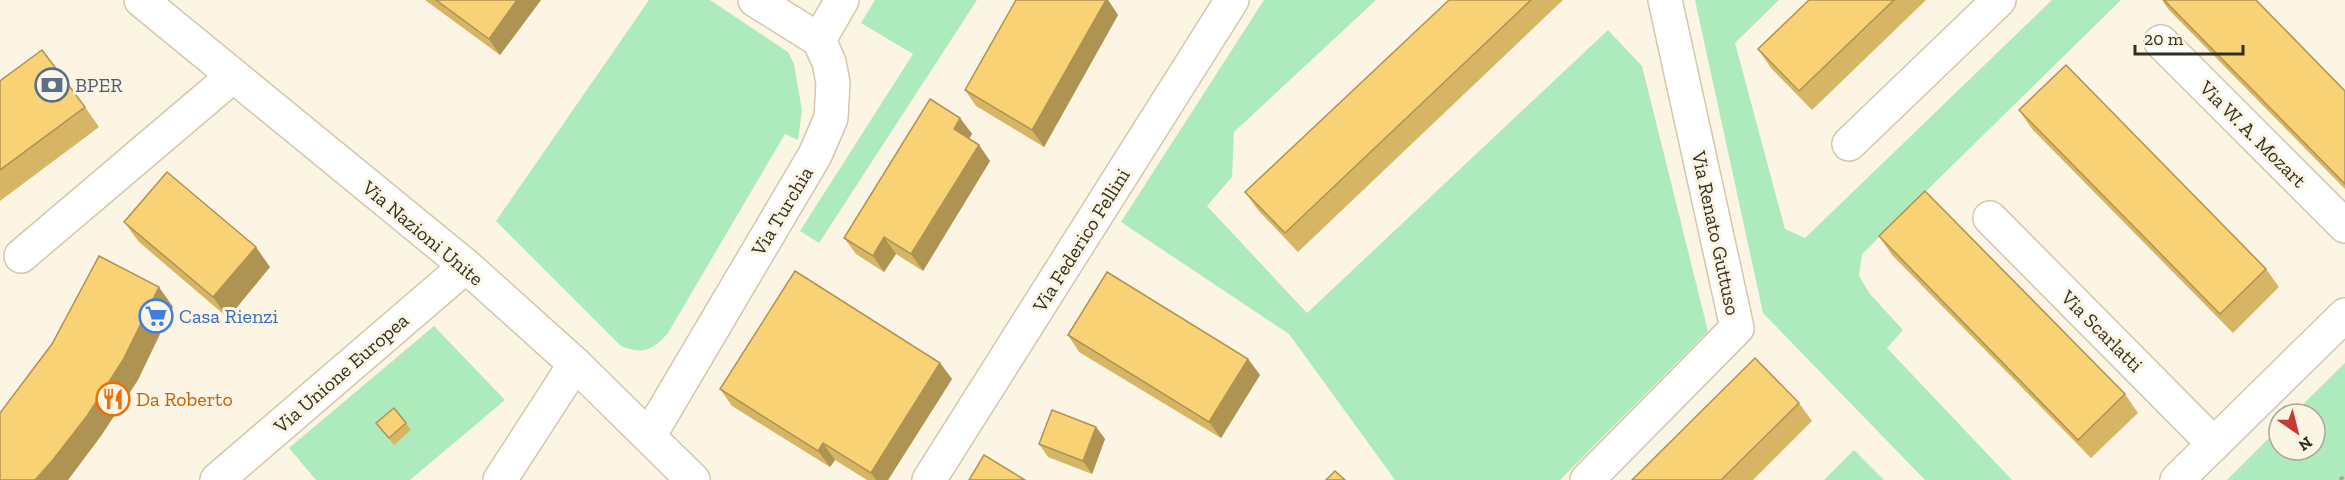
<svg xmlns="http://www.w3.org/2000/svg" width="2345" height="480" viewBox="0 0 2345 480" font-family="'Zilla Slab',serif">
<style>
.green{fill:#adebbd}
.lines{fill:none;stroke-linecap:round;stroke-linejoin:round}
.minor-casing{stroke:#d4c7aa;stroke-width:36}
.path{stroke:#ada697;stroke-width:4;stroke-dasharray:4.5 4.5;stroke-linecap:butt}
.minor{stroke:#fff;stroke-width:33}
.wall{fill:#d6b565}
.shaded-wall{fill:#ae9353}
.building{fill:#f9d276;stroke:#ae9353;stroke-width:1.5}
.labels{text-anchor:middle;stroke-width:6;stroke-linejoin:round;paint-order:stroke}
.service-label{font-size:20px;fill:#4e5e75;stroke:#fdf5e3;text-anchor:start}
.street-label{font-size:20px;fill:#332e22;stroke:#fdf5e3}
.shop-label{font-size:20px;fill:#366cbe;stroke:#fdf5e3;text-anchor:start}
.food-label{font-size:20px;fill:#c56008;stroke:#fdf5e3;text-anchor:start}
</style>
<rect width="100%" height="100%" fill="#fdf5e3"/>
<g class="green">
<path d="M649 0H710L788 52 794 64 802 110 798 140 785 134 668 333C653 350 643 355 621 346L496 221Z"/>
<path d="M875 0H977L819 243 800 231 913 54 861 23Z"/>
<path d="M1264 0H1376L1234 132 1232 177 1207 206 1307 313 1608 30 1642 66 1708 331 1560 480H1395L1289 334 1121 222Z"/>
<path d="M1695 0H1779L1735 43 1785 229 1805 238 2052 0H2121L1862 254 1859 276 1870 294 1903 330 1887 348 2012 480H1925L1763 313Z"/>
<path d="M434 326 505 400 410 480H316L289 448Z"/>
<path d="M2345 363V480H2227L2279 428V450H2315V414H2293Z"/>
<path d="M1854 450 1884 480H1824Z"/>
</g>
<g class="lines">
<defs>
<g id="minor">
<path d="M141 0 466 266 575 364 693 480"/>
<path d="M819 40 842 0"/>
<path d="M2161 42 2345 226"/>
<path d="M1849 144 1999 0"/>
<path d="M1990 218 2214 444"/>
<path d="M21 256 233 76"/>
<path d="M649 436 815 155 831 118 833 83 829 62 819 40 755 0"/>
<path d="M217 480 466 266"/>
<path d="M500 480 575 364"/>
<path d="M929 480 1232 0"/>
<path d="M1587 480 1737 328 1665 0"/>
<path d="M2177 480 2345 315"/>
</g>
</defs>
<use href="#minor" class="minor-casing"/>
<path class="path" d="M2340 480 2345 475"/>
<use href="#minor" class="minor"/>
</g>
<g class="wall">
<path d="M425 0H541L500 55Z"/>
<path d="M1016 0H1108L1118 15 1044 147 976 106 965 90Z"/>
<path d="M1449 0H1563L1298 252 1258 210 1245 192Z"/>
<path d="M1809 0H1926L1812 110 1771 68 1758 49Z"/>
<path d="M2162 0H2256L2345 91V189L2169 10Z"/>
<path d="M0 81 85 107 99 127 0 201Z"/>
<path d="M2019 110 2266 269 2279 287 2233 333 2032 129Z"/>
<path d="M960 118 972 134 969 139 979 145 990 161 923 271 896 254 884 272 856 254 844 238Z"/>
<path d="M124 222 270 267 228 318 139 242Z"/>
<path d="M1879 236 2125 394 2138 413 2091 458 1892 255Z"/>
<path d="M1068 335 1248 359 1260 375 1221 438 1079 352Z"/>
<path d="M940 363 952 379 888 480H867L835 460 830 467 732 406 720 389Z"/>
<path d="M1799 403 1812 421 1753 480H1632Z"/>
<path d="M376 423H406L411 430 394 445Z"/>
<path d="M1096 427 1105 439 1092 474 1048 457 1039 444Z"/>
</g>
<g class="shaded-wall">
<path d="M517 0H541L500 55 489 39Z"/>
<path d="M1106 0H1108L1118 15 1044 147 1032 130Z"/>
<path d="M960 118 972 134 965 145 954 129Z"/>
<path d="M979 145 990 161 923 271 911 254Z"/>
<path d="M884 237 896 254 884 272 873 256Z"/>
<path d="M256 247 270 267 228 318 213 297Z"/>
<path d="M159 287 173 307 138 380 101 436 68 480H35Z"/>
<path d="M1248 359 1260 375 1221 438 1209 422Z"/>
<path d="M940 363 952 379 888 480H876L871 473Z"/>
<path d="M1096 427 1105 439 1092 474 1083 461Z"/>
<path d="M823 443 835 460 830 467 818 451Z"/>
</g>
<g class="building">
<path d="M436 0H517L489 39Z"/>
<path d="M1016 0H1106L1032 130 965 90Z"/>
<path d="M1449 0H1531L1285 233 1245 192Z"/>
<path d="M1809 0H1894L1799 91 1758 49Z"/>
<path d="M2164 0H2256L2345 91V184Z"/>
<path d="M42 50 85 107 0 170V81Z"/>
<path d="M2066 65 2266 269 2220 314 2019 110Z"/>
<path d="M930 99 960 118 954 129 979 145 911 254 884 237 873 256 844 238Z"/>
<path d="M167 172 256 247 213 297 124 222Z"/>
<path d="M1925 191 2125 394 2078 440 1879 236Z"/>
<path d="M99 256 159 287 123 360 87 416 52 461 35 480H0V413L52 344Z"/>
<path d="M795 271 940 363 871 473 823 443 818 451 720 389Z"/>
<path d="M1107 272 1248 359 1209 422 1068 335Z"/>
<path d="M1755 358 1799 403 1721 480H1632Z"/>
<path d="M394 408 406 423 389 438 376 423Z"/>
<path d="M1052 410 1096 427 1083 461 1039 444Z"/>
<path d="M984 455 1025 480H969Z"/>
<path d="M1335 471 1345 480H1326Z"/>
</g>
<defs>
<symbol id="bank-ring" viewBox="-11 -11 22 22"><circle r="9.5" fill="#fdf5e3" stroke="#5c6f8a" stroke-width="1.5"/><path d="M-6-4H6V4H-6ZM0-2.3a2.3 2.3 0 1 0 0 4.6a2.3 2.3 0 1 0 0-4.6Z" fill="#5c6f8a"/></symbol>
<symbol id="supermarket-ring" viewBox="-11 -11 22 22"><circle r="9.5" fill="#fdf5e3" stroke="#3f7fe0" stroke-width="1.5"/><path d="M-6-5.5h2.5l.6 2H6L4.5 2H-2.5L-4.4-4H-6ZM-1.5 3.2a1.3 1.3 0 1 0 .1 0ZM3 3.2a1.3 1.3 0 1 0 .1 0Z" fill="#3f7fe0"/></symbol>
<symbol id="restaurant-ring" viewBox="-11 -11 22 22"><circle r="9.5" fill="#fdf5e3" stroke="#e8710a" stroke-width="1.5"/><path d="M-5-6h1v4h1v-4h1v4h1v-4h1v5L-1.5 .5V6h-2V.5L-5-1ZM5-6V6H3V1.5H1.5Q1.5-4 5-6Z" fill="#e8710a"/></symbol>
</defs>
<g fill-rule="evenodd">
<use href="#bank-ring" x="33" y="66" width="38" height="38"/>
<use href="#supermarket-ring" x="137" y="297" width="38" height="38"/>
<use href="#restaurant-ring" x="94" y="380" width="38" height="38"/>
</g>
<g class="labels">
<g class="service-label">
<text x="75" y="92">BPER</text>
</g>
<g class="street-label">
<text transform="translate(2253 134) rotate(45)" y="7">Via W. A. Mozart</text>
<text transform="translate(782 211) rotate(-59)" y="7">Via Turchia</text>
<text transform="translate(423 233) rotate(40)" y="7">Via Nazioni Unite</text>
<text transform="translate(1716 233) rotate(78)" y="7">Via Renato Guttuso</text>
<text transform="translate(1081 240) rotate(-58)" y="7">Via Federico Fellini</text>
<text transform="translate(2102 331) rotate(45)" y="7">Via Scarlatti</text>
<text transform="translate(341 373) rotate(-41)" y="7">Via Unione Europea</text>
</g>
<g class="shop-label">
<text x="179" y="323">Casa Rienzi</text>
</g>
<g class="food-label">
<text x="136" y="406">Da Roberto</text>
</g>
</g>
<g transform="translate(2297 432) rotate(145)"><circle r="28" fill="#fdf5e3" stroke="#aca596" stroke-width="1.5"/>
<path d="M0-4.5L10 22L0 15L-10 22Z" fill="#c73a32"/>
<text y="-9" font-size="16" font-weight="bold" text-anchor="middle" fill="#332e22">N</text>
</g>
<path d="M2135 45v9h108v-9" fill="none" stroke="#332e22" stroke-width="3"/>
<text x="2144" y="45" font-size="18" fill="#332e22" stroke="#fdf5e3" stroke-width="4.5" paint-order="stroke">20 m</text>
</svg>
